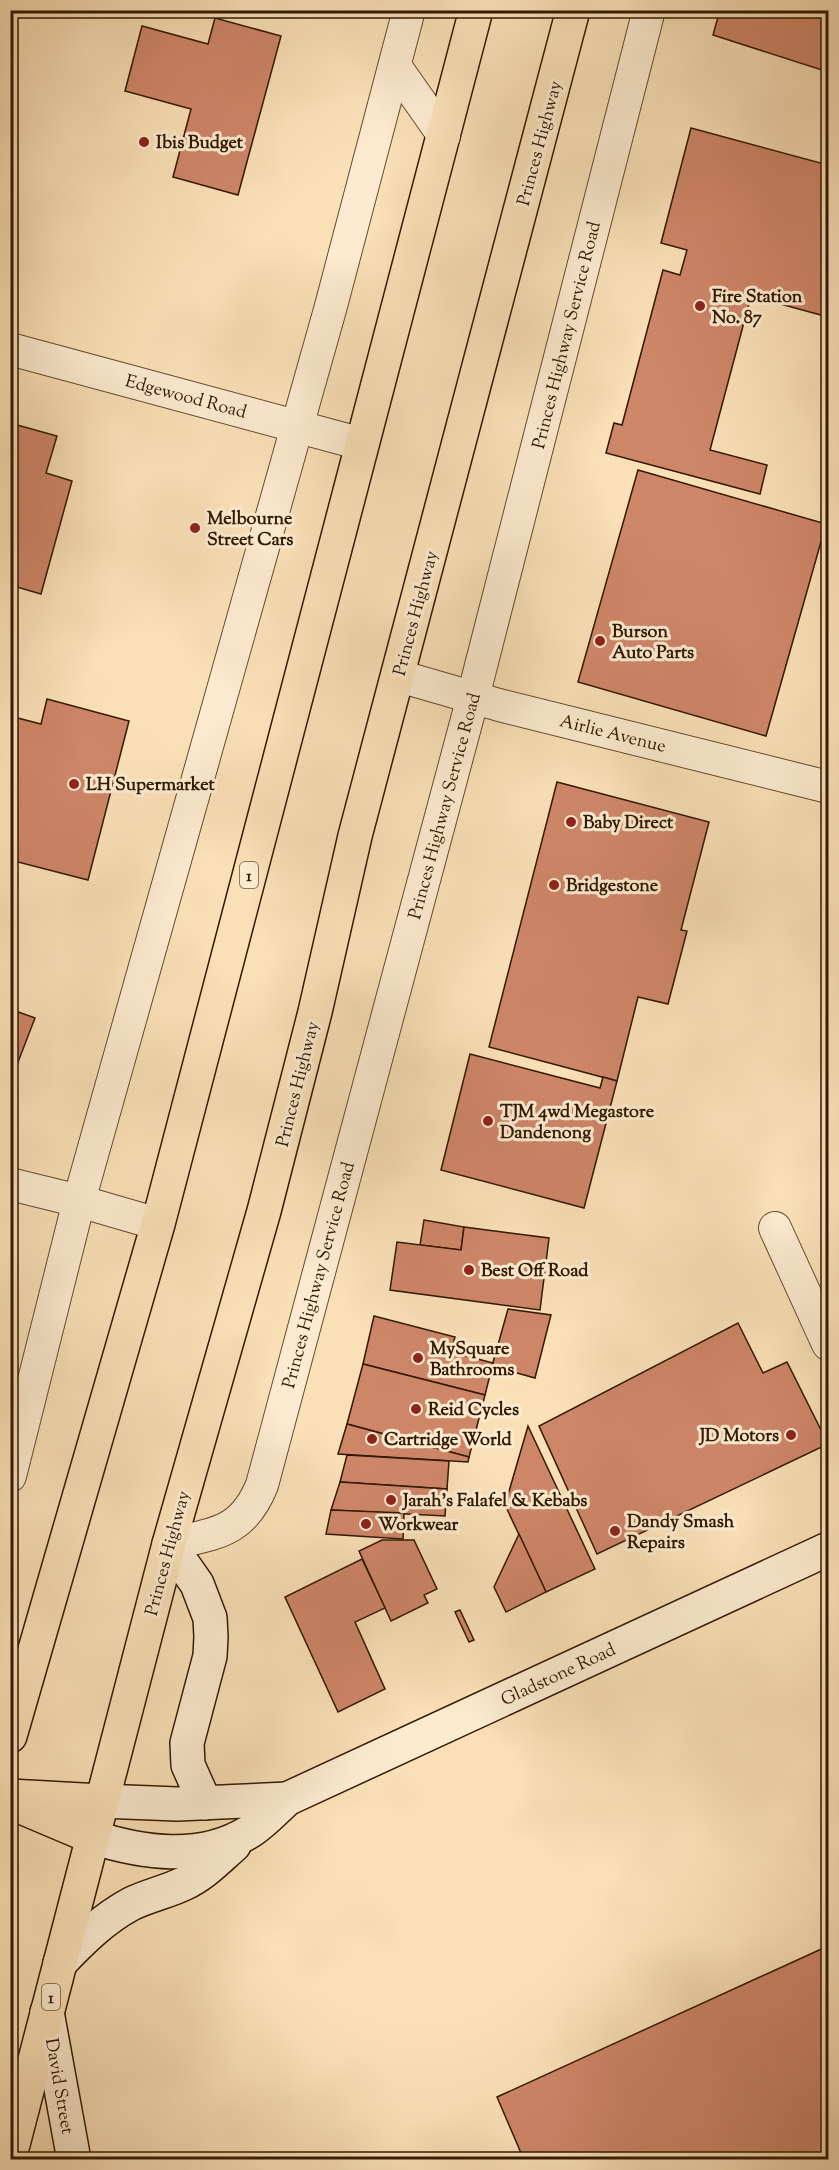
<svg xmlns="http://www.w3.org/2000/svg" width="839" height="2170" viewBox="0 0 839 2170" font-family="'Sorts Mill Goudy',serif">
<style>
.building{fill:#ce8669;stroke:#321800;stroke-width:1.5}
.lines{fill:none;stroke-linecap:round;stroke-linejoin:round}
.street-casing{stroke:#644a2e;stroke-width:34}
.secondary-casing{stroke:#321800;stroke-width:36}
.highway-casing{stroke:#321800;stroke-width:36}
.street{stroke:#fcebd0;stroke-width:32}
.secondary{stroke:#fcebd0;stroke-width:33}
.highway{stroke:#fae0b7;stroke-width:33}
.poi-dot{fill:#8f2418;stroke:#fcebd0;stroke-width:2}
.labels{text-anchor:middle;stroke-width:6;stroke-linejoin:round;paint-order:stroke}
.shield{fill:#fcebd0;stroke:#6f573e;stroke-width:1.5}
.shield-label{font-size:16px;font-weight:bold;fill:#321800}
.poi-label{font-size:18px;font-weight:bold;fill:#321800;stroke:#fcebd0;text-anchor:start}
.street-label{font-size:18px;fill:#321800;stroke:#fcebd0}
</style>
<rect width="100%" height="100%" fill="#fae0b7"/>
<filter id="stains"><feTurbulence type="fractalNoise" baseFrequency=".00333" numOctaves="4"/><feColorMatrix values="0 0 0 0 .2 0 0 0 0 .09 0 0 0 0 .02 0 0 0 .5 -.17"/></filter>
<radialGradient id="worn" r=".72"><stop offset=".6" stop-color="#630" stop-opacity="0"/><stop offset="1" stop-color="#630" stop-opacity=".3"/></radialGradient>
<g class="building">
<path d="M720 10H828V72L713 35Z"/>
<path d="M215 18 281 36 238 195 173 177 191 109 125 91 142 26 208 44Z"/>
<path d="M691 128 828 165V317L751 296 710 450 767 465 760 494 606 453 614 423 622 425 663 270 680 275 687 250 661 243Z"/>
<path d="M10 423 57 436 46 473 72 481 41 594 10 585Z"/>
<path d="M638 470 826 524 766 736 578 682Z"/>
<path d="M47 699 129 721 88 880 10 860V716L41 724Z"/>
<path d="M557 782 709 822 681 930 687 931 668 1004 638 997 617 1081 489 1047Z"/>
<path d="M10 1009 35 1018 10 1083Z"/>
<path d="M470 1054 600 1088 603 1077 617 1081 584 1208 441 1170Z"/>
<path d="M424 1220 464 1227 461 1250 420 1245Z"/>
<path d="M464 1227 549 1238 540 1310 390 1290 397 1242 461 1250Z"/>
<path d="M508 1309 551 1315 535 1378 492 1366Z"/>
<path d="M374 1316 455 1337 451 1352 493 1363 485 1395 363 1364Z"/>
<path d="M738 1323 763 1373 787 1362 828 1444 597 1554 539 1426Z"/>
<path d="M363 1364 485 1395 469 1457 347 1424Z"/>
<path d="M347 1424 469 1457 468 1462 338 1454Z"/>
<path d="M528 1426 595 1569 546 1592 505 1505Z"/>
<path d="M347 1455 449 1461 447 1489 340 1482Z"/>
<path d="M340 1482 447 1489 445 1516 331 1510Z"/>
<path d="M331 1510 404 1513 403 1539 326 1534Z"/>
<path d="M519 1534 546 1592 506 1612 494 1587Z"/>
<path d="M382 1540H414L437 1589 424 1595 428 1603 391 1621 359 1551Z"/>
<path d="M362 1559 385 1608 355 1622 385 1689 338 1712 285 1597Z"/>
<path d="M460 1610 474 1640 469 1642 455 1612Z"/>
<path d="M828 1946V2160H524L497 2097Z"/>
</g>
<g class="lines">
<defs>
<g id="street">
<path d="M395 66 444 136"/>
<path d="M10 349 362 444"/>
<path d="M399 676 499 705 828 787"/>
<path d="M10 1184 79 1201 158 1224"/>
<path d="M775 1228 828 1344"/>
<path d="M10 1476 79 1201 331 306 409 10"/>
<path d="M169 1544C215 1533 242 1534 262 1485L473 697 649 10"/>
</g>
<g id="secondary">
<path d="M169 1544 197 1584 210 1618 211 1637 210 1656 187 1743 188 1765 205 1803"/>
<path d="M101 1801 177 1804 287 1799"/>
<path d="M92 1837C143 1853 200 1862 249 1832 262 1824 275 1810 287 1799L828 1549"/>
<path d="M60 1963C81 1941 103 1919 131 1904 147 1896 166 1892 183 1884 203 1875 218 1859 234 1845"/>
<path d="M47 2012 74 2160"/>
</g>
<g id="highway">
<path d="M10 1736 158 1224 476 10"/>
<path d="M10 1796 101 1801"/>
<path d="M14 1804 92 1837"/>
<path d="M10 2156 169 1544 264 1211 315 1012 355 836 573 10"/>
</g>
</defs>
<use href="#street" class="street-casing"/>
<use href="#secondary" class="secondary-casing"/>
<use href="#highway" class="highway-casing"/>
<use href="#street" class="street"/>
<use href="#secondary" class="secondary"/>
<use href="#highway" class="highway"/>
</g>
<g class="poi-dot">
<circle cx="144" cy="142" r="6"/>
<circle cx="700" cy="306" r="6"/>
<circle cx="195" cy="528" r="6"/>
<circle cx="600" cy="641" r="6"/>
<circle cx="74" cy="784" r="6"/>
<circle cx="571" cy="822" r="6"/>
<circle cx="554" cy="885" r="6"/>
<circle cx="488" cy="1121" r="6"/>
<circle cx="469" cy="1270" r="6"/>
<circle cx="418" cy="1358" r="6"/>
<circle cx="416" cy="1409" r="6"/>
<circle cx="791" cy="1435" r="6"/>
<circle cx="372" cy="1439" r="6"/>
<circle cx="391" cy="1500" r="6"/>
<circle cx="366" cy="1524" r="6"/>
<circle cx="615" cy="1531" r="6"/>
</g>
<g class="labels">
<g class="shield">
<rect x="240" y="862" width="18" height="26" rx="4.5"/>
<rect x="42" y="1984" width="18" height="26" rx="4.5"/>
</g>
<g class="shield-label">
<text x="249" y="881">1</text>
<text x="51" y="2003">1</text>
</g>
<g class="poi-label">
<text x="156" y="148">Ibis Budget</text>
<text x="712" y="302">Fire Station<tspan x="712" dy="21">No. 87</tspan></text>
<text x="207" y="524">Melbourne<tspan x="207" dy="21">Street Cars</tspan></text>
<text x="612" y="637">Burson<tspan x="612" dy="21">Auto Parts</tspan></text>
<text x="86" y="790">LH Supermarket</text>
<text x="583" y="828">Baby Direct</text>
<text x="566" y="891">Bridgestone</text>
<text x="500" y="1117">TJM 4wd Megastore<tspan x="500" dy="21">Dandenong</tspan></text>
<text x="481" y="1276">Best Off Road</text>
<text x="430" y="1354">MySquare<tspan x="430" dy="21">Bathrooms</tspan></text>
<text x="428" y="1415">Reid Cycles</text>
<text x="779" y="1441" text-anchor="end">JD Motors</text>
<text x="384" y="1445">Cartridge World</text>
<text x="403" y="1506">Jarah's Falafel &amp; Kebabs</text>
<text x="627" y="1527">Dandy Smash<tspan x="627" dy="21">Repairs</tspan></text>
<text x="378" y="1530">Workwear</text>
</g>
<g class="street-label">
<text transform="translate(539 143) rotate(-75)" y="6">Princes Highway</text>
<text transform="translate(566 335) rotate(-76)" y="6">Princes Highway Service Road</text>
<text transform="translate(186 396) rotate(15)" y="6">Edgewood Road</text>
<text transform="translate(415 613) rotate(-75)" y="6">Princes Highway</text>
<text transform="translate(613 733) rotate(14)" y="6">Airlie Avenue</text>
<text transform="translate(444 806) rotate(-75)" y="6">Princes Highway Service Road</text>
<text transform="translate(297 1084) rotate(-76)" y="6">Princes Highway</text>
<text transform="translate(318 1275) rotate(-75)" y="6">Princes Highway Service Road</text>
<text transform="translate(167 1553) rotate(-75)" y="6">Princes Highway</text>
<text transform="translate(558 1674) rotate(-25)" y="6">Gladstone Road</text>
<text transform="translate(60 2086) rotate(80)" y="6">David Street</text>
</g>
</g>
<rect width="839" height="2170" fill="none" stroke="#fae0b7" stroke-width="36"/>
<rect x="12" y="12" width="815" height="2146" fill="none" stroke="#321800" stroke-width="3"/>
<rect x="18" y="18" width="803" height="2134" fill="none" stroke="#321800" stroke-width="1.5"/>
<rect width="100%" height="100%" filter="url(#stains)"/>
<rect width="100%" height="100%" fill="url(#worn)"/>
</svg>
